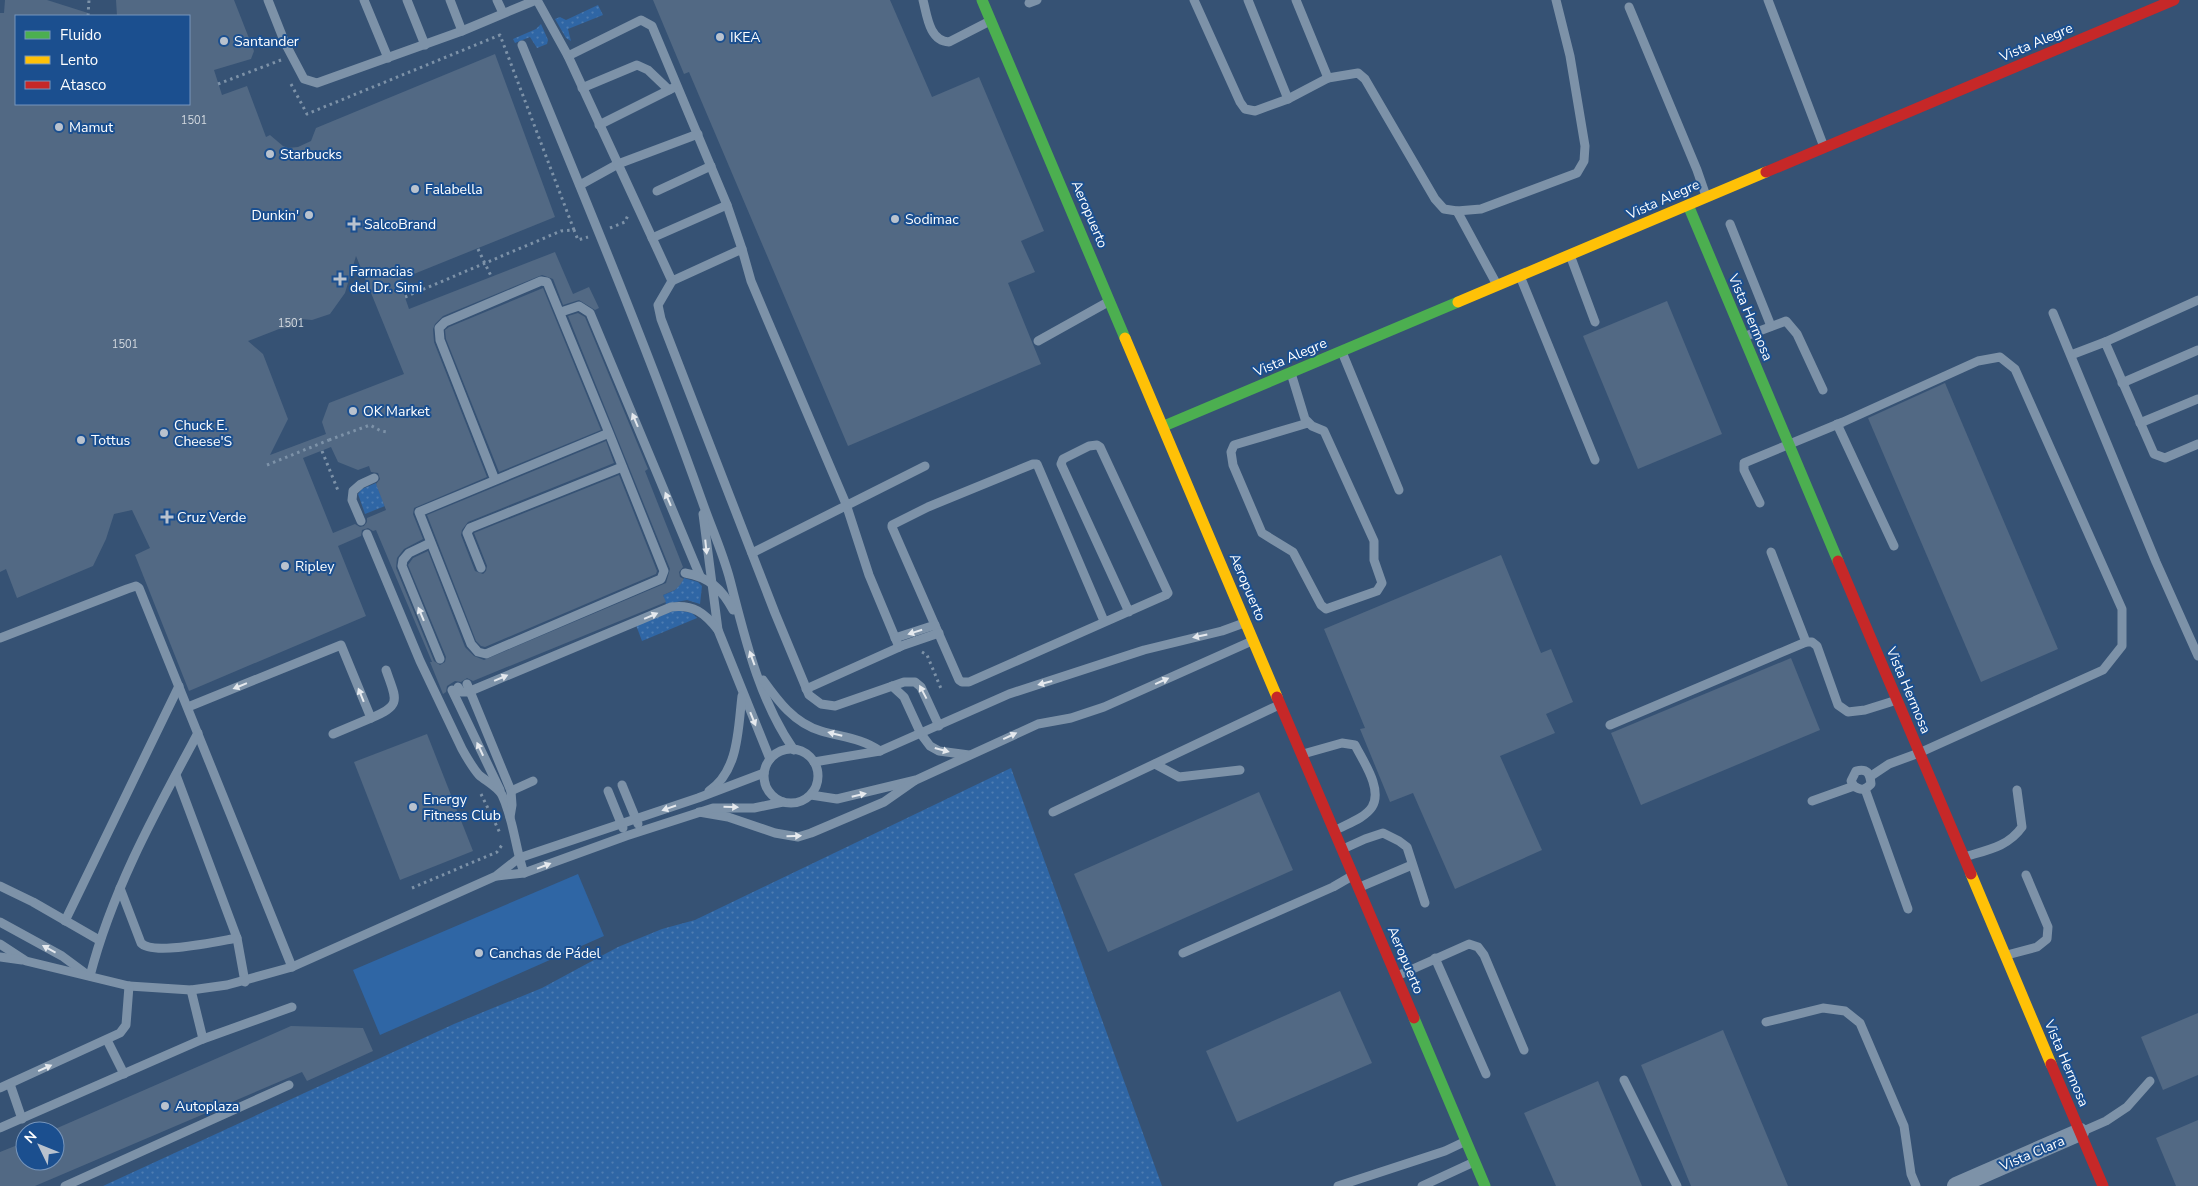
<svg xmlns="http://www.w3.org/2000/svg" width="2198" height="1186" viewBox="0 0 2198 1186" font-family="'Nunito Sans',sans-serif">
<style>
.grass{fill:url(#grass-dots)}
.pitch{fill:#2f66a5}
.building{fill:#526984;fill-rule:evenodd}
.lines{fill:none;stroke-linecap:round;stroke-linejoin:round}
.path{stroke:#7d92a8;stroke-width:3;stroke-dasharray:2.5 4;stroke-linecap:butt}
.lane{stroke:#7d92a8;stroke-width:9}
.street{stroke:#7d92a8;stroke-width:18}
.fast{stroke:#4caf50;stroke-width:11}
.slow{stroke:#ffc107;stroke-width:11}
.jam{stroke:#c62828;stroke-width:11}
.path-bridge{stroke:#7d92a8;stroke-width:3;stroke-dasharray:2.5 4;stroke-linecap:butt}
.oneway{fill:#e5e9ee}
.poi-dot{fill:#b9c2ce;stroke:#1b4f8f;stroke-width:2}
.labels{text-anchor:middle;stroke-width:4;stroke-linejoin:round;paint-order:stroke}
.number-label{font-size:11px;fill:#d4dae0}
.poi-label{font-size:14px;fill:#fff;stroke:#1b4f8f;text-anchor:start}
.street-label{font-size:14px;fill:#fff;stroke:#1b4f8f}
</style>
<defs>
<pattern id="grass-dots" width="8" height="8" patternUnits="userSpaceOnUse" patternTransform="scale(1.25)"><rect width="8" height="8" fill="#2f66a5"/><path d="M2 2h.1M6 6h.1" fill="none" stroke="#4e7db2" stroke-width="1.8" stroke-linecap="round"/></pattern>
</defs>
<rect width="100%" height="100%" fill="#365274"/>
<g class="grass">
<path d="M598 5 603 15 568 29 571 41 566 38 555 19 560 17 566 20Z"/>
<path d="M541 24 548 40 547 44 537 48 530 37 515 43 513 39 536 29Z"/>
<path d="M376 483 385 506 365 514 358 494 362 489Z"/>
<path d="M684 578 698 582 702 586 700 604 687 600 666 604 663 595 675 590Z"/>
<path d="M676 610 692 613 697 618 642 641 636 625Z"/>
<path d="M1011 768 1162 1186H103L454 1024 542 988 618 947 662 929 695 920Z"/>
</g>
<path class="pitch" d="M578 874 604 936 380 1035 353 970Z"/>
<g class="building">
<path d="M5 0H47L88 13V16H16V104H189V16H117L116 0H234L254 51 251 59 214 70 222 95 247 86 266 137 270 135 283 146 288 148 298 147 311 141 316 128 495 54 555 217 399 280 409 309 555 252 573 294 589 287 599 308 595 310 579 300 563 305 553 279 542 275 443 316 435 324 433 329 434 342 487 477 414 508 413 514 423 539 404 549 397 558 396 568 434 661 440 665 445 662 446 657 408 565 413 558 428 551 465 647 474 656 484 660 666 583 670 569 568 316 578 313 585 317 648 469 645 471 683 567 679 572 680 577 684 579 680 585 675 590 663 595 666 602 473 681 467 678 461 682 455 681 447 686 446 692 443 694 430 662H432L376 530 373 531 368 528 362 530 361 536 338 546 366 616 189 691 135 555 150 548 132 510 114 514 106 539 93 566 17 598 6 569 0 572V13H4ZM356 256 404 374 329 403 322 422 326 434 270 455 288 419 263 354 248 341 279 329 292 327 301 319 312 320 330 314 345 293ZM331 447 338 462 358 470 369 466 371 472 378 473 380 479 376 484 386 510 367 518V522L364 526 360 527 355 524 333 533 303 458Z"/>
<path d="M653 0H890L932 97 979 77 1044 231 1021 241 1035 272 1008 283 1041 364 848 446 689 72 684 74Z"/>
<path d="M543 288 601 430 499 472 446 339 445 330 449 327Z"/>
<path d="M1667 301 1722 434 1638 469 1583 336Z"/>
<path d="M1945 383 2058 649 1981 682 1868 418Z"/>
<path d="M606 441 614 463 468 522 462 530 461 535 475 571 483 574 486 571 487 566 474 533 619 475 657 571 656 574 485 647 481 646 476 641 427 515Z"/>
<path d="M1501 555 1541 653 1551 649 1573 702 1546 714 1555 733 1500 756 1542 850 1455 889 1413 793 1390 802 1360 729 1365 728 1324 629Z"/>
<path d="M1791 658 1820 730 1641 805 1611 733Z"/>
<path d="M427 734 473 851 400 880 354 762Z"/>
<path d="M1259 792 1293 870 1108 952 1074 874Z"/>
<path d="M1340 991 1372 1063 1237 1122 1206 1051Z"/>
<path d="M2198 1013V1075L2163 1090 2141 1037Z"/>
<path d="M291 1026 363 1028 373 1051 307 1081 302 1072 35 1186H0V1152L25 1142V1161H55V1129Z"/>
<path d="M1723 1030 1788 1186H1691L1641 1065Z"/>
<path d="M1598 1081 1642 1186H1556L1524 1113Z"/>
<path d="M2198 1120V1186H2176L2156 1138Z"/>
</g>
<g class="lines">
<g class="path">
<path d="M88 16 89 0"/>
<path d="M218 84 281 60"/>
<path d="M291 84 307 114 500 35 574 230"/>
<path d="M610 228 625 222 628 215"/>
<path d="M405 297 561 231 574 230 578 240 588 237"/>
<path d="M329 440 370 425 381 431 387 432"/>
<path d="M322 451 339 493"/>
<path d="M922 652 927 655 942 691"/>
<path d="M481 794 500 833"/>
<path d="M412 888 497 852 502 845 501 842"/>
</g>
<g class="lane">
<path d="M268 0 285 43 304 79 317 83 462 31 536 0"/>
<path d="M364 0 388 58"/>
<path d="M407 0 425 45"/>
<path d="M450 0 462 31"/>
<path d="M497 0 503 13"/>
<path d="M537 0 568 56 618 164 580 185"/>
<path d="M923 0C927 15 929 41 949 42L990 21"/>
<path d="M1194 0 1240 102 1245 109 1255 111 1288 99"/>
<path d="M1248 0 1288 99 1328 78 1358 73 1365 79 1435 199 1444 209 1457 211"/>
<path d="M1296 0 1328 78"/>
<path d="M1768 0 1824 147"/>
<path d="M1029 3 1037 0"/>
<path d="M1629 7 1697 170 1706 196"/>
<path d="M522 45C584 196 647 347 702 501 711 527 723 553 730 580 745 638 759 700 794 750"/>
<path d="M568 56 641 20 652 26 727 205 742 249"/>
<path d="M582 88 637 65 648 70 669 90"/>
<path d="M599 125 673 88"/>
<path d="M698 134 618 164 672 281 742 249 751 281 767 319 846 504 869 575 899 647"/>
<path d="M657 191 711 166"/>
<path d="M1730 224 1771 326"/>
<path d="M652 238 727 205"/>
<path d="M1570 255 1595 322"/>
<path d="M1520 276 1595 460"/>
<path d="M672 281 658 305 661 319 775 613 809 695 821 704 835 706 904 682H915L921 687 939 726"/>
<path d="M1496 283 1457 211 1481 209 1577 173 1584 161 1585 146 1570 56 1556 0"/>
<path d="M561 312 579 306 590 313 700 576"/>
<path d="M2053 313 2156 562 2198 656"/>
<path d="M1746 336 1786 321 1797 334 1823 390"/>
<path d="M1038 341 1108 302"/>
<path d="M2105 342 2198 300"/>
<path d="M1342 352 1399 490"/>
<path d="M2071 355 2105 342 2154 454 2165 458 2198 444"/>
<path d="M1291 373 1305 419 1312 426 1324 431 1374 541V560L1382 583 1377 591 1326 609 1321 605 1293 552 1262 533 1233 465 1231 452 1234 445 1308 423"/>
<path d="M2122 383 2198 350"/>
<path d="M2140 423 2198 399"/>
<path d="M1837 424 1894 546"/>
<path d="M495 480 440 340 439 328 445 322 541 281 547 282 609 433 419 512 471 644 478 652 486 654 661 579 664 571 609 433"/>
<path d="M1760 503 1744 470V463L1843 422 1978 361 2000 357 2015 369 2122 609V646L2103 670 1919 753 1889 764 1871 776"/>
<path d="M703 514 718 630 770 759"/>
<path d="M361 521 352 500 353 491 361 484 374 478"/>
<path d="M367 534 420 661 462 749C467 758 472 767 479 775 486 781 498 787 502 795 514 820 515 848 524 873"/>
<path d="M430 543 409 553 403 560 402 566 440 659"/>
<path d="M1771 552 1806 642"/>
<path d="M752 553 925 466"/>
<path d="M481 568 467 533 470 528 622 467"/>
<path d="M685 573C709 577 722 589 733 610"/>
<path d="M1104 621 1037 464H1033L928 507 892 525V527L959 680 962 682H969C1034 653 1100 624 1166 595L1168 593 1100 447 1097 445 1089 446 1063 459 1061 464 1129 612"/>
<path d="M0 638 127 589 136 586 139 588 292 967"/>
<path d="M895 638 935 625"/>
<path d="M763 680C778 701 794 723 821 731 841 737 862 738 880 751"/>
<path d="M467 684 511 791 512 805 510 817"/>
<path d="M892 686 904 697 921 734 930 746 939 751 969 755"/>
<path d="M458 687 461 692H468L671 607C693 604 705 613 718 630"/>
<path d="M806 689 904 645 939 633"/>
<path d="M452 690 500 790"/>
<path d="M188 707 341 645 371 718 333 734"/>
<path d="M371 718C403 705 396 699 386 670"/>
<path d="M1610 725 1806 642H1812L1817 646 1838 705 1848 712 1865 710 1897 700"/>
<circle cx="791" cy="776" r="27"/>
<path d="M1303 754 1342 743 1355 745C1363 761 1383 789 1372 807 1365 818 1347 824 1336 830"/>
<path d="M814 762 880 751 1009 694 1144 650 1222 631 1244 623"/>
<path d="M1155 764 1179 777 1240 770"/>
<path d="M176 775 237 938 245 982"/>
<path d="M622 785 638 824"/>
<path d="M1865 789 1908 909"/>
<path d="M511 791 533 781"/>
<path d="M608 791 623 828"/>
<path d="M709 791C739 771 738 728 742 696"/>
<path d="M811 795 837 799 916 780 1038 724 1071 718 1104 707 1252 641"/>
<path d="M1812 801 1854 786C1861 791 1865 790 1871 784 1870 773 1867 768 1856 771L1851 781 1854 786"/>
<path d="M699 812 728 817 775 833 798 837 811 833 884 802 914 781"/>
<path d="M1053 812 1279 705"/>
<path d="M1343 849 1365 839 1383 833 1399 841 1407 847 1425 903"/>
<path d="M1964 857C1987 850 2008 847 2022 827L2017 790"/>
<path d="M497 876 524 873 626 836 713 808H754L783 802"/>
<path d="M0 886 33 902 99 940"/>
<path d="M1360 887 1412 865"/>
<path d="M120 888 141 943C152 956 219 941 237 938"/>
<path d="M65 921 179 686"/>
<path d="M0 922 62 956 85 973"/>
<path d="M0 944 26 961 129 986 191 990 227 985 292 967 496 876 519 858 698 798 764 773"/>
<path d="M1183 953 1333 887 1352 876"/>
<path d="M2007 955 2037 947 2047 939 2048 927 2026 875"/>
<path d="M0 957 22 960"/>
<path d="M1435 958 1486 1074"/>
<path d="M90 976C112 890 156 811 198 733"/>
<path d="M1397 976 1469 944 1478 947 1484 955 1524 1050"/>
<path d="M1766 1022 1823 1008 1845 1011 1860 1023 1904 1126 1911 1174 1916 1186"/>
<path d="M203 1039 292 1007"/>
<path d="M107 1040 124 1074"/>
<path d="M1624 1080 1677 1186"/>
<path d="M10 1084 22 1119"/>
<path d="M0 1088 120 1033 126 1025 129 986"/>
<path d="M0 1128 203 1039 191 990"/>
<path d="M2081 1132 2106 1121 2127 1107 2150 1081"/>
<path d="M65 1186 289 1085"/>
<path d="M1338 1186 1445 1151 1464 1142"/>
<path d="M1422 1186 1474 1162"/>
</g>
<path class="street" d="M1956 1186 2080 1132"/>
<g class="fast">
<path d="M982 0 1125 338"/>
<path d="M1688 205 1838 561"/>
<path d="M1164 426 1458 302"/>
<path d="M1414 1018 1485 1186"/>
</g>
<g class="slow">
<path d="M1458 302 1766 172"/>
<path d="M1125 338 1277 697"/>
<path d="M1971 874 2051 1064"/>
</g>
<g class="jam">
<path d="M1766 172 2174 0"/>
<path d="M1838 561 1971 874"/>
<path d="M1277 697 1414 1018"/>
<path d="M2051 1064 2103 1186"/>
</g>
<g class="path-bridge">
<path d="M478 249 491 276"/>
<path d="M267 465 329 440"/>
</g>
</g>
<defs><path id="oneway-solid" d="M-6-.8H1V-3.2L6.5 0L1 3.2V.8H-6Z" transform="scale(1.25)"/></defs>
<g class="oneway">
<use href="#oneway-solid" transform="translate(635 420) rotate(-113)"/>
<use href="#oneway-solid" transform="translate(668 499) rotate(-113)"/>
<use href="#oneway-solid" transform="translate(706 547) rotate(84)"/>
<use href="#oneway-solid" transform="translate(421 614) rotate(-113)"/>
<use href="#oneway-solid" transform="translate(651 616) rotate(-23)"/>
<use href="#oneway-solid" transform="translate(915 632) rotate(163)"/>
<use href="#oneway-solid" transform="translate(1200 636) rotate(168)"/>
<use href="#oneway-solid" transform="translate(752 658) rotate(-110)"/>
<use href="#oneway-solid" transform="translate(501 678) rotate(-23)"/>
<use href="#oneway-solid" transform="translate(1162 681) rotate(-24)"/>
<use href="#oneway-solid" transform="translate(1045 683) rotate(165)"/>
<use href="#oneway-solid" transform="translate(240 686) rotate(158)"/>
<use href="#oneway-solid" transform="translate(923 692) rotate(-118)"/>
<use href="#oneway-solid" transform="translate(361 695) rotate(-112)"/>
<use href="#oneway-solid" transform="translate(753 719) rotate(68)"/>
<use href="#oneway-solid" transform="translate(835 734) rotate(-166)"/>
<use href="#oneway-solid" transform="translate(1010 736) rotate(-25)"/>
<use href="#oneway-solid" transform="translate(480 749) rotate(-115)"/>
<use href="#oneway-solid" transform="translate(942 750) rotate(15)"/>
<use href="#oneway-solid" transform="translate(859 795) rotate(-13)"/>
<use href="#oneway-solid" transform="translate(731 807) rotate(2)"/>
<use href="#oneway-solid" transform="translate(669 808) rotate(161)"/>
<use href="#oneway-solid" transform="translate(794 836) rotate(-1)"/>
<use href="#oneway-solid" transform="translate(544 866) rotate(-21)"/>
<use href="#oneway-solid" transform="translate(49 949) rotate(-151)"/>
<use href="#oneway-solid" transform="translate(45 1068) rotate(-24)"/>
</g>
<g class="poi-dot">
<circle cx="720" cy="37" r="5"/>
<circle cx="224" cy="41" r="5"/>
<circle cx="59" cy="127" r="5"/>
<circle cx="270" cy="154" r="5"/>
<circle cx="415" cy="189" r="5"/>
<circle cx="309" cy="215" r="5"/>
<circle cx="895" cy="219" r="5"/>
<path d="M351.5 216.5h5v5h5v5h-5v5h-5v-5h-5v-5h5z"/>
<path d="M337.5 271.5h5v5h5v5h-5v5h-5v-5h-5v-5h5z"/>
<circle cx="353" cy="411" r="5"/>
<circle cx="164" cy="433" r="5"/>
<circle cx="81" cy="440" r="5"/>
<path d="M164.5 509.5h5v5h5v5h-5v5h-5v-5h-5v-5h5z"/>
<circle cx="285" cy="566" r="5"/>
<circle cx="413" cy="807" r="5"/>
<circle cx="479" cy="953" r="5"/>
<circle cx="165" cy="1106" r="5"/>
</g>
<g class="labels">
<g class="number-label">
<text x="194" y="124">1501</text>
<text x="291" y="327">1501</text>
<text x="125" y="348">1501</text>
</g>
<g class="poi-label">
<text x="730" y="42">IKEA</text>
<text x="234" y="46">Santander</text>
<text x="69" y="132">Mamut</text>
<text x="280" y="159">Starbucks</text>
<text x="425" y="194">Falabella</text>
<text x="299" y="220" text-anchor="end">Dunkin'</text>
<text x="905" y="224">Sodimac</text>
<text x="364" y="229">SalcoBrand</text>
<text x="350" y="276">Farmacias<tspan x="350" dy="16">del Dr. Simi</tspan></text>
<text x="363" y="416">OK Market</text>
<text x="174" y="430">Chuck E.<tspan x="174" dy="16">Cheese'S</tspan></text>
<text x="91" y="445">Tottus</text>
<text x="177" y="522">Cruz Verde</text>
<text x="295" y="571">Ripley</text>
<text x="423" y="804">Energy<tspan x="423" dy="16">Fitness Club</tspan></text>
<text x="489" y="958">Canchas de Pádel</text>
<text x="175" y="1111">Autoplaza</text>
</g>
<g class="street-label">
<text transform="translate(2036 42) rotate(-23)" y="5">Vista Alegre</text>
<text transform="translate(1663 199) rotate(-24)" y="5">Vista Alegre</text>
<text transform="translate(1090 214) rotate(67)" y="5">Aeropuerto</text>
<text transform="translate(1751 317) rotate(67)" y="5">Vista Hermosa</text>
<text transform="translate(1290 357) rotate(-23)" y="5">Vista Alegre</text>
<text transform="translate(1248 587) rotate(67)" y="5">Aeropuerto</text>
<text transform="translate(1909 690) rotate(67)" y="5">Vista Hermosa</text>
<text transform="translate(1406 960) rotate(67)" y="5">Aeropuerto</text>
<text transform="translate(2067 1063) rotate(67)" y="5">Vista Hermosa</text>
<text transform="translate(2032 1153) rotate(-23)" y="5">Vista Clara</text>
</g>
</g>
<rect x="15" y="15" width="175" height="90" fill="#1b4f8f" stroke="#7695bc"/>
<rect x="25" y="31" width="25" height="8" fill="#4caf50" stroke="#7695bc"/>
<text x="60" y="40" font-size="15" fill="#ffffff">Fluido</text>
<rect x="25" y="56" width="25" height="8" fill="#ffc107" stroke="#7695bc"/>
<text x="60" y="65" font-size="15" fill="#ffffff">Lento</text>
<rect x="25" y="81" width="25" height="8" fill="#c62828" stroke="#7695bc"/>
<text x="60" y="90" font-size="15" fill="#ffffff">Atasco</text>
<g transform="translate(40 1146) rotate(313)"><circle r="24" fill="#1b4f8f" stroke="#7695bc"/>
<path d="M0-4L9 19L0 12L-9 19Z" fill="#b9c2ce"/>
<text y="-8" font-size="14" font-weight="bold" text-anchor="middle" fill="#ffffff">N</text>
</g>
</svg>
